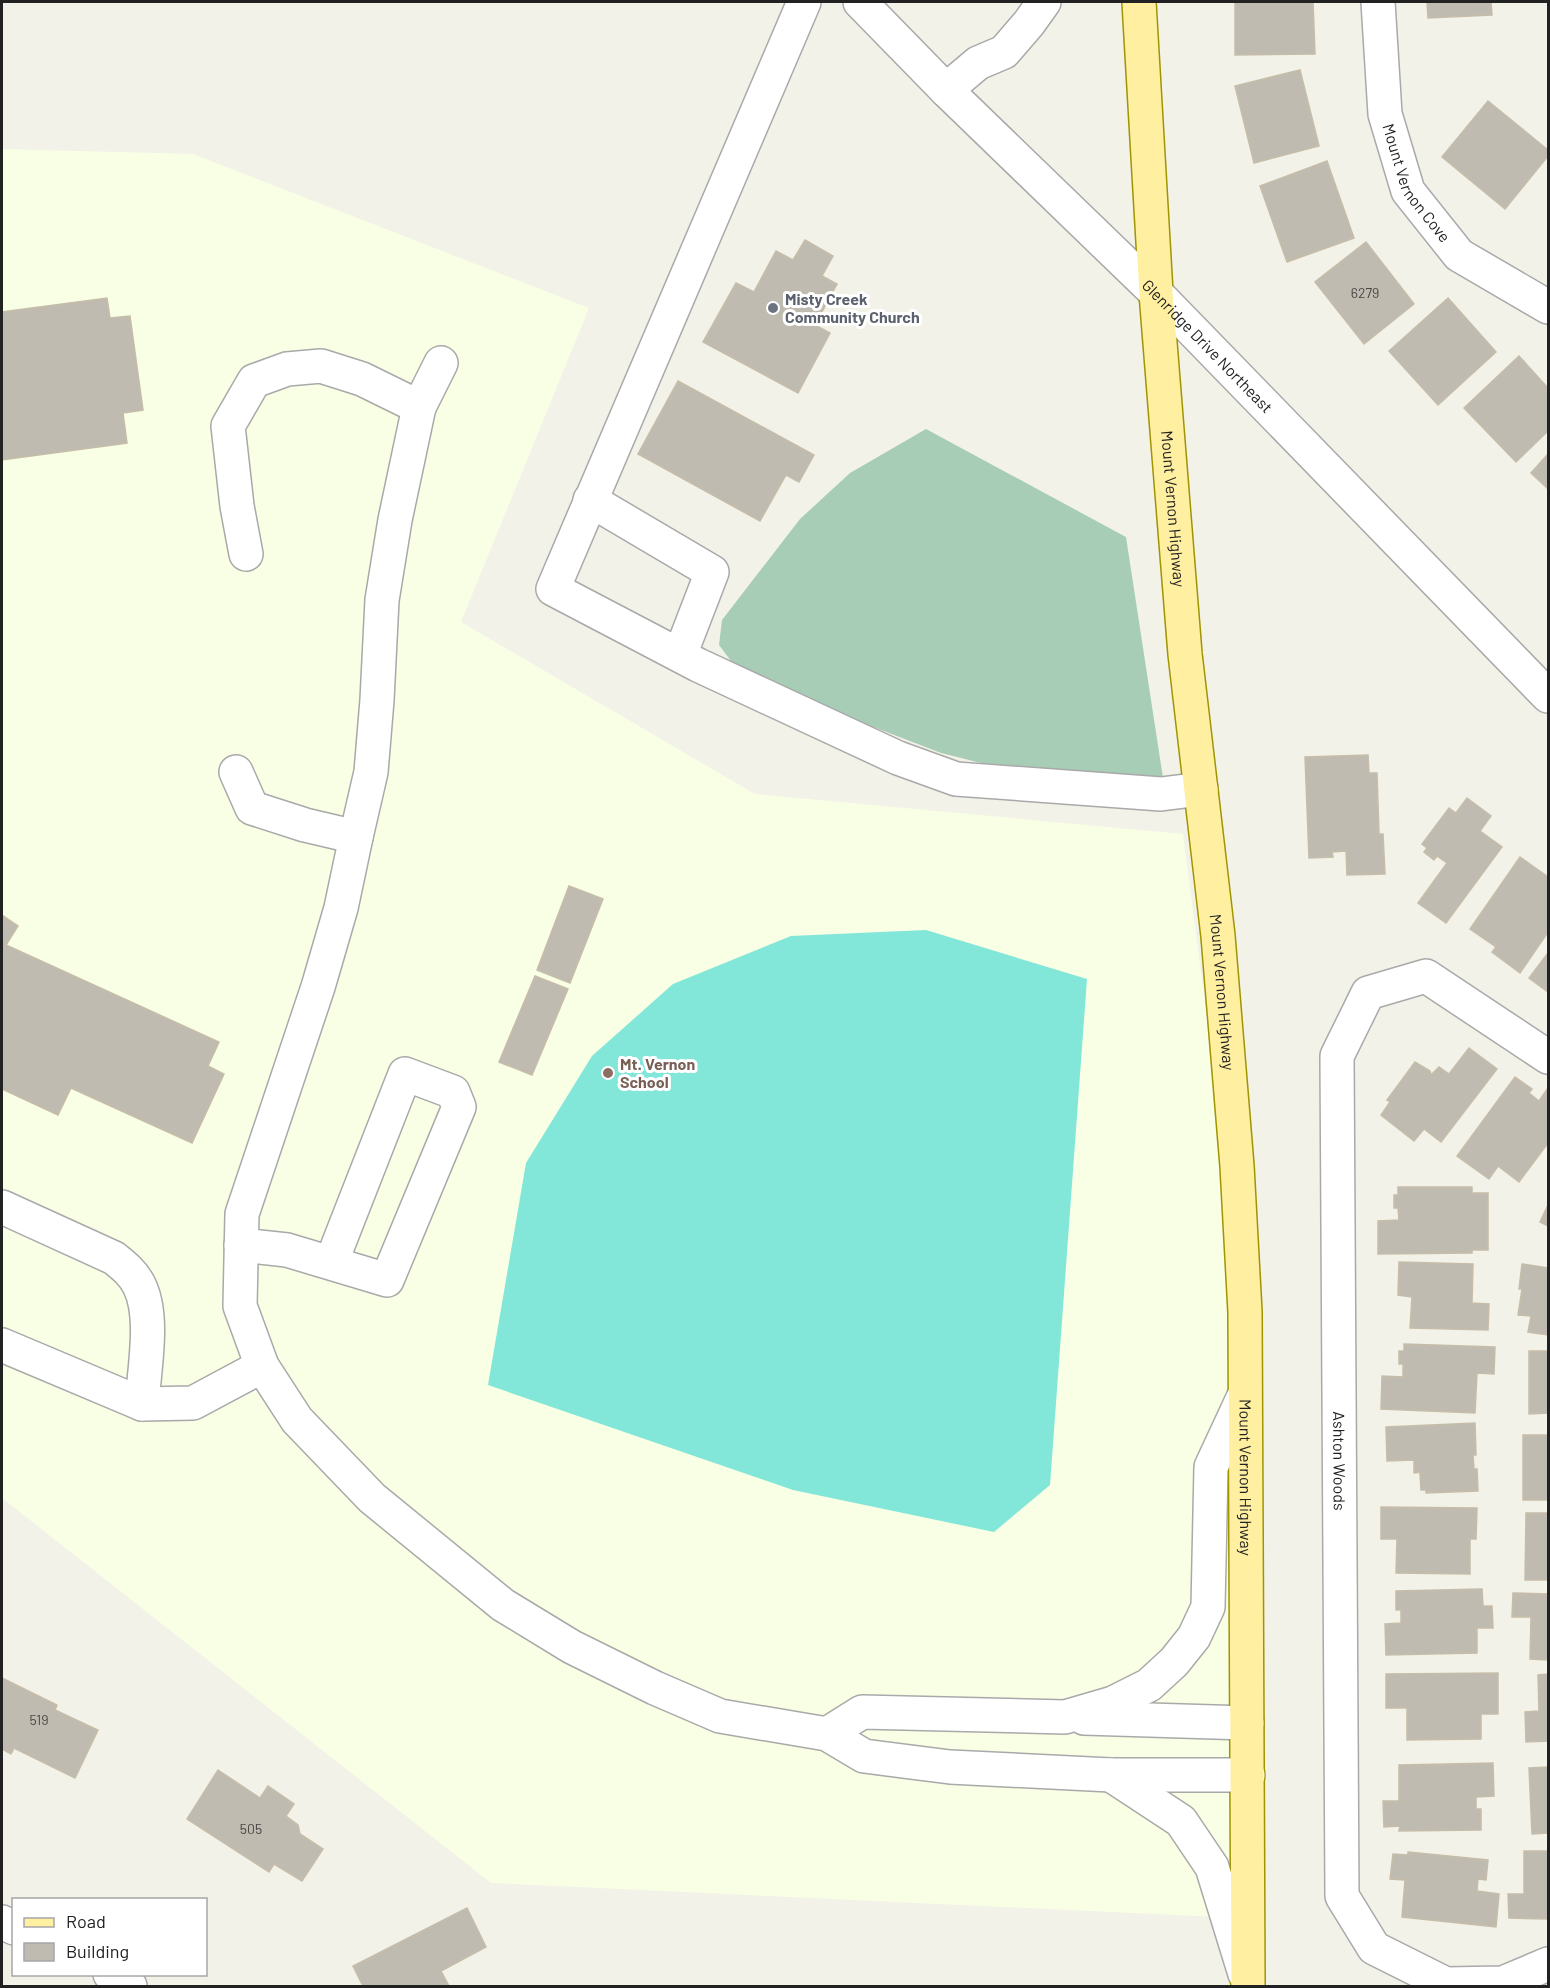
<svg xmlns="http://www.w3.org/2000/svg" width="1550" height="1988" viewBox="0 0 1550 1988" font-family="Barlow,sans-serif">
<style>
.education{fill:#f8ffe5}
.cemetery{fill:#a8cdb7}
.pitch{fill:#82e6d9}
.building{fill:#c0bbb1;stroke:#c6bda9;stroke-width:1.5}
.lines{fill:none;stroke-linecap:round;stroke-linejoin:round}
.minor-casing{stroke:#a9a9a9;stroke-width:36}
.major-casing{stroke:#a09400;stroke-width:36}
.minor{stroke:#fff;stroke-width:33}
.major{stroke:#ffefa1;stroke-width:33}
.worship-dot{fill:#6b7280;stroke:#fff;stroke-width:2}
.education-dot{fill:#8d6e63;stroke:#fff;stroke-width:2}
.labels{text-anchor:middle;stroke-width:6;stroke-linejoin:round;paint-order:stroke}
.number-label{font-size:14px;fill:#4a4846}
.street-label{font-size:16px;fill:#222;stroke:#fff}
.worship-label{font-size:16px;font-weight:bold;fill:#5b616d;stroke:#fff;text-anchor:start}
.education-label{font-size:16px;font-weight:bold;fill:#785e54;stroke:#fff;text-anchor:start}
</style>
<rect width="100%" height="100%" fill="#f3f2e8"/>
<path class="education" d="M2 149 193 154 589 308 461 622 755 794 1183 834 1245 1312 1260 1919 491 1883 2 1498Z"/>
<path class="cemetery" d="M926 429 1126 537 1163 778 985 764 941 753 824 708 731 661 719 645 722 620 800 519 850 473Z"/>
<path class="pitch" d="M926 930 1087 979 1050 1485 994 1532 793 1490 488 1385 526 1163 592 1056 673 984 791 936Z"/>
<g class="building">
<path d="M1235 2H1313L1315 54 1235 55Z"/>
<path d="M1427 2H1491L1492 15 1428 18Z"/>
<path d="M1300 70 1319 146 1254 163 1235 86Z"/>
<path d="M1488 101 1548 150V156L1505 209 1442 157Z"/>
<path d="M1327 161 1354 238 1287 262 1260 186Z"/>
<path d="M805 240 833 256 822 276 837 284 815 325 830 333 798 393 703 342 736 283 754 292 776 251 793 260Z"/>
<path d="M1366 242 1414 304 1364 344 1315 282Z"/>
<path d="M107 298 110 318 130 316 143 410 123 413 127 443 2 460V312Z"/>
<path d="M1448 298 1496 352 1438 405 1389 351Z"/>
<path d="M1519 356 1548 388V431L1516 462 1464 408Z"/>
<path d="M678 381 814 455 799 482 786 475 760 521 638 454Z"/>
<path d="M1548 454V489L1531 473Z"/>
<path d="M1368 755 1369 773H1377L1379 834H1383L1385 874 1347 875 1346 851 1332 852 1333 857 1309 858 1305 757Z"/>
<path d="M1467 798 1491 816 1480 831 1502 847 1446 923 1418 903 1447 863 1437 856 1434 860 1424 852 1427 848 1422 844 1449 808 1456 813Z"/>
<path d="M1520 857 1548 877V932L1520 973 1492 952 1496 947 1470 929Z"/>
<path d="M569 886 603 899 570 983 537 970Z"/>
<path d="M2 915 18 926 6 945 219 1042 208 1066 224 1074 192 1143 71 1088 58 1115 2 1089Z"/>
<path d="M1548 953V992L1529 978Z"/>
<path d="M535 976 568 989 532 1075 499 1062Z"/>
<path d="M1469 1048 1497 1069 1441 1142 1424 1129 1414 1141 1381 1115 1390 1102 1387 1100 1415 1062 1430 1071 1431 1075 1439 1067 1449 1074Z"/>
<path d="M1515 1077 1532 1089 1529 1093 1539 1101 1548 1088V1143L1519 1182 1498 1166 1489 1179 1457 1156Z"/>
<path d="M1398 1187H1472V1193H1488V1250H1472V1253L1378 1254V1221L1399 1220 1398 1208H1394V1195H1398Z"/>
<path d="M1548 1205V1226L1540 1222Z"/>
<path d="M1399 1262 1473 1264 1472 1303 1489 1304 1488 1330 1410 1328 1412 1297 1398 1295Z"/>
<path d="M1522 1264 1548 1268V1335L1528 1332 1531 1316 1518 1315 1522 1289H1519Z"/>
<path d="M1404 1344 1495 1347 1494 1374 1477 1373 1475 1413 1381 1409 1382 1376 1403 1377V1364H1399V1351H1404Z"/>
<path d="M1529 1351H1548V1413L1529 1414Z"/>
<path d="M1475 1423 1476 1455H1473L1474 1469H1477L1478 1491 1426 1493V1490H1421L1420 1474 1425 1472 1414 1473V1460L1387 1461 1386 1427Z"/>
<rect x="1523" y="1435" width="25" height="65"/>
<path d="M1381 1507 1477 1508 1476 1539H1470V1574L1396 1573 1397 1539H1381Z"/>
<path d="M1526 1513H1548V1580H1525Z"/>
<path d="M1482 1589 1483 1606H1492L1493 1628H1477V1653L1386 1655 1385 1624 1401 1623V1610H1396V1591Z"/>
<path d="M1513 1593 1548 1594V1660L1530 1659 1531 1617H1512Z"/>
<path d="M1498 1673V1714H1481V1739L1407 1740V1708H1386V1674Z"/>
<path d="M1548 1674V1741L1526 1742 1525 1712 1539 1711 1538 1675Z"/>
<path d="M2 1678 57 1705 55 1710 98 1730 75 1778 14 1748 11 1754 2 1749Z"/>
<path d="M1493 1763 1494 1796 1476 1797V1809H1481V1830L1399 1831 1400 1826 1384 1827 1383 1801H1399V1765Z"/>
<path d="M1548 1767V1833L1532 1834 1529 1768Z"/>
<path d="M218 1770 260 1798 268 1786 294 1804 286 1816 298 1825 300 1834 323 1849 302 1881 274 1864 269 1872 187 1819Z"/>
<path d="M1524 1851H1548V1919L1509 1918 1508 1894H1524Z"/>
<path d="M1408 1852 1488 1860 1486 1880 1478 1879 1477 1891 1499 1894 1496 1927 1402 1917 1405 1880 1390 1879 1393 1854 1408 1855Z"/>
<path d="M467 1908 486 1947 441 1971 449 1986H363L353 1966Z"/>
</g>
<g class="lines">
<defs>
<g id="minor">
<path d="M804 2 553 589 698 665 898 758 956 779 1161 794 1201 789"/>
<path id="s1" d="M860 2 946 90 1156 293 1548 696"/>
<path id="s2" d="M1378 2 1385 114 1408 191 1459 255 1548 307"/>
<path d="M946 90 978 63 1004 52 1029 23 1044 2"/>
<path d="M590 500 712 572 680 655"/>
<path d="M246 554 237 506 228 426 254 381 287 369 321 366 362 379 419 407 441 363"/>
<path d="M236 772 252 808 305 825 356 837 341 908 318 987 242 1214 240 1306 262 1366 297 1420 372 1498 503 1605 572 1647 655 1688 720 1716 827 1734 864 1756 950 1767 1111 1775H1248"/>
<path d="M356 837 371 772 377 700 382 600 395 520 419 407"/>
<path id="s3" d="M1548 1057 1426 976 1368 993 1337 1056 1342 1896 1374 1948 1446 1984 1503 1983 1548 1964"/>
<path d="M2 1207 114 1258C124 1266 133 1273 139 1285 155 1316 144 1369 142 1404"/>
<path d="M241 1245 287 1250 387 1280 459 1107 453 1092 405 1074 331 1263"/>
<path d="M2 1345 142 1404 193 1403 262 1366"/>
<path d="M1084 1718 1247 1723"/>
<path d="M827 1734 862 1712 1065 1717 1113 1703 1149 1685 1174 1662 1194 1637 1208 1607 1211 1467 1244 1396"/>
<path d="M1111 1775 1181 1821 1212 1867 1245 1974"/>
<path d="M2 1922 14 1928"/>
<path d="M110 1974 130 1986"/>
</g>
<g id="major">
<path id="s4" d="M1139 2 1156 293 1185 654 1218 936 1237 1166 1245 1312 1248 1986"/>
</g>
</defs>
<use href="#minor" class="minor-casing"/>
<use href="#major" class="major-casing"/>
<use href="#minor" class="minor"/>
<use href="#major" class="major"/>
</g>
<circle class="worship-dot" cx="773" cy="308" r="6"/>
<circle class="education-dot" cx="608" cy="1073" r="6"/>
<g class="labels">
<g class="number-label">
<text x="1365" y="298">6279</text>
<text x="39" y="1725">519</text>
<text x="251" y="1834">505</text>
</g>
<g class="street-label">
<text dy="6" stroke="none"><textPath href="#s2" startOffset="189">Mount Vernon Cove</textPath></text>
<text dy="6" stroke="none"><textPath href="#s1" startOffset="489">Glenridge Drive Northeast</textPath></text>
<text dy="6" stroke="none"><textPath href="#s4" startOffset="508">Mount Vernon Highway</textPath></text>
<text dy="6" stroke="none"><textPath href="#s4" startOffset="994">Mount Vernon Highway</textPath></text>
<text dy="6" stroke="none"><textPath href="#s3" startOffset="682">Ashton Woods</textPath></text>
<text dy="6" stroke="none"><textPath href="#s4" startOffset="1480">Mount Vernon Highway</textPath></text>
</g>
<g class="worship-label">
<text x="785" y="305">Misty Creek<tspan x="785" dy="18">Community Church</tspan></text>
</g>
<g class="education-label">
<text x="620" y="1070">Mt. Vernon<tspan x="620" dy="18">School</tspan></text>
</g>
</g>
<rect width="1550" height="1988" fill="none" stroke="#222222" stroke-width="6"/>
<rect x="12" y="1898" width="195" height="78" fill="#ffffff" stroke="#a7a7a7" stroke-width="1.5"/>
<rect x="24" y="1918" width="30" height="9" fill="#ffefa1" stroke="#a7a7a7" stroke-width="1.5"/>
<text x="66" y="1928" font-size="18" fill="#222222">Road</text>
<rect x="24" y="1943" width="30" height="18" fill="#c0bbb1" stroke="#a7a7a7" stroke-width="1.5"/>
<text x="66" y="1958" font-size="18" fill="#222222">Building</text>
</svg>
